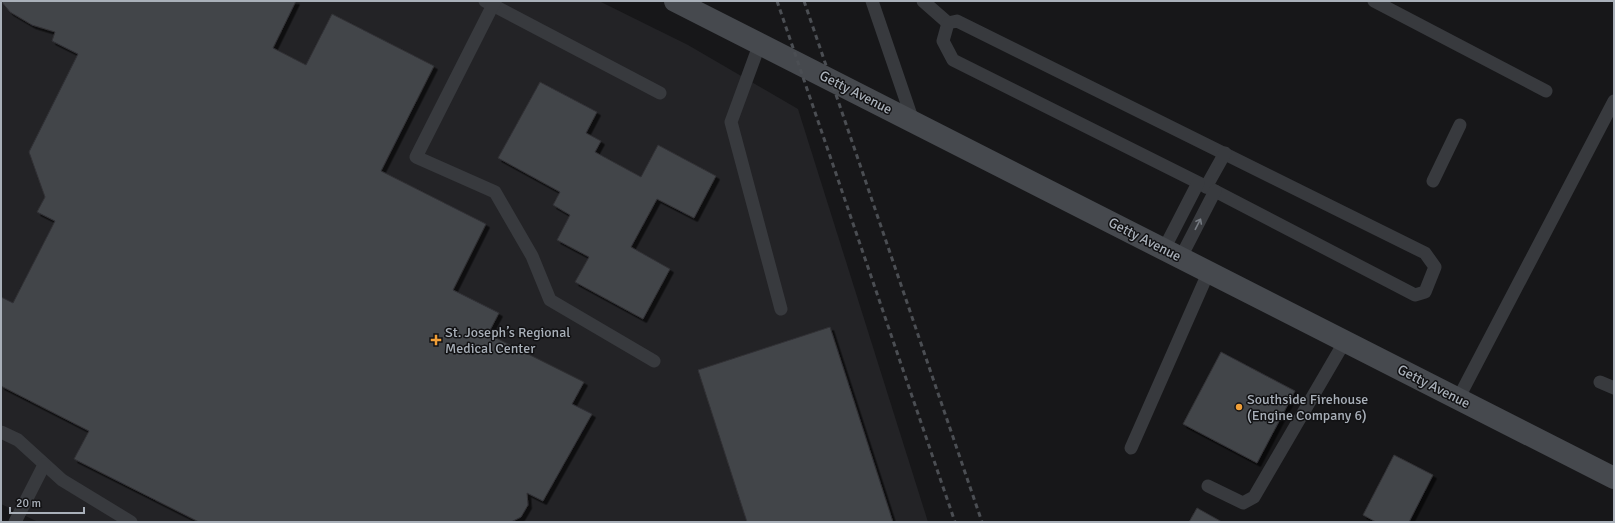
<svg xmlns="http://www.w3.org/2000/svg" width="1615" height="523" viewBox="0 0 1615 523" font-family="Signika,sans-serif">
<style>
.built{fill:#232326}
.building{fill:#434549;stroke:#313135;filter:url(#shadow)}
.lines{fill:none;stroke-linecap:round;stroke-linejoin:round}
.lane{stroke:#383a3e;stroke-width:13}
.secondary{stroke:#46494e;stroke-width:22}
.rail{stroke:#4b4e53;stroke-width:3;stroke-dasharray:5 4;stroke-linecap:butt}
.oneway{stroke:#767b82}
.poi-dot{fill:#f09f38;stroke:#121214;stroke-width:1.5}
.labels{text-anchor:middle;stroke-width:3;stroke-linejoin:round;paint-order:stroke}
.street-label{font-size:14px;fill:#a9b0b9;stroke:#121214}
.poi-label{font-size:14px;fill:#a9b0b9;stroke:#121214;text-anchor:start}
</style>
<defs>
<filter id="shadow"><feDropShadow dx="3.5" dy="3.5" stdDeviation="0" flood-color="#0009"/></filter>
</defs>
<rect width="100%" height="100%" fill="#171719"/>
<path class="built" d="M1 1H599L688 45 798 109 928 522H38L1 504Z"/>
<g class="building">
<path d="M1 1H296L273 48 306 65 332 14 434 66 381 171 486 224 453 290 499 313 488 334 584 382 572 404 592 414 543 501 527 493 528 505 521 517 511 522H199L74 459 89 431 1 386V297L13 303 55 221 37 212 45 197 29 152 78 54 52 41 55 32 32 25 10 12Z"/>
<path d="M540 82 597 112 586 133 601 141 595 152 641 177 658 145 716 176 694 218 657 199 631 247 670 269 643 319 575 282 589 257 557 240 570 215 553 205 560 192 498 158Z"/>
<path d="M830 327 893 522H747L698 370Z"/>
<path d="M1221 352 1295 391 1257 463 1183 424Z"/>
<path d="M1394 455 1433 475 1409 522H1376L1363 515Z"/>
<path d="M1197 508 1222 522H1189Z"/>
</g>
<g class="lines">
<g class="lane">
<path d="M485 1 660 93"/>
<path d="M495 1 416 157 495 192 532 256 550 300 654 361"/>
<path d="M872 1 913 121"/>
<path d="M923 1 948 23"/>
<path d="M1374 1 1546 91"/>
<path d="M957 21 1425 253 1435 267 1425 292 1415 295 1215 191 953 60 943 41 948 23Z"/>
<path d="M760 43 731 122 781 309"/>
<path d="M1433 181 1460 125"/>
<path d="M1206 187 1225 153"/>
<path d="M1164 249 1198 183"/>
<path d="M1181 257 1215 191"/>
<path d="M1600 382 1614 388"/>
<path d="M1458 399 1614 101"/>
<path d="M1 432 18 440 62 480 131 522"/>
<path d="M1131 448 1209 271"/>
<path d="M1208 486 1243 503 1254 497 1345 341"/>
<path d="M15 522 44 465"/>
</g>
<path class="secondary" d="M675 1 1614 478"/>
<g class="rail">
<path d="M777 1 955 522"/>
<path d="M804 1 982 522"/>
</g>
</g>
<defs><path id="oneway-shaft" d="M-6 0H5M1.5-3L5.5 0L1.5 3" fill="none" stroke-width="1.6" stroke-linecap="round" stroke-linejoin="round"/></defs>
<use class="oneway" href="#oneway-shaft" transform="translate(1198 224) rotate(-63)"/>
<g class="poi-dot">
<path d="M434 334h4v4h4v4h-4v4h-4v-4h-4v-4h4z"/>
<circle cx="1239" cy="407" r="4"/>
</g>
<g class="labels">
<g class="street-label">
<text transform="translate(856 92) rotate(27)" y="5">Getty Avenue</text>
<text transform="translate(1145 239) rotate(27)" y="5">Getty Avenue</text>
<text transform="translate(1434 386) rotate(27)" y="5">Getty Avenue</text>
</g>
<g class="poi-label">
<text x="445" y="337">St. Joseph’s Regional<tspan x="445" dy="16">Medical Center</tspan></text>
<text x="1247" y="404">Southside Firehouse<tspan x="1247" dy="16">(Engine Company 6)</tspan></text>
</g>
</g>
<rect width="1615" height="523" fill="none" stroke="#a9b0b9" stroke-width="4"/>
<path d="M10 507v6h74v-6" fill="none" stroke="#a9b0b9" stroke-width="2"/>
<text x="16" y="507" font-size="12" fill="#a9b0b9" stroke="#121214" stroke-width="3" paint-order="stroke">20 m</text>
</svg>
